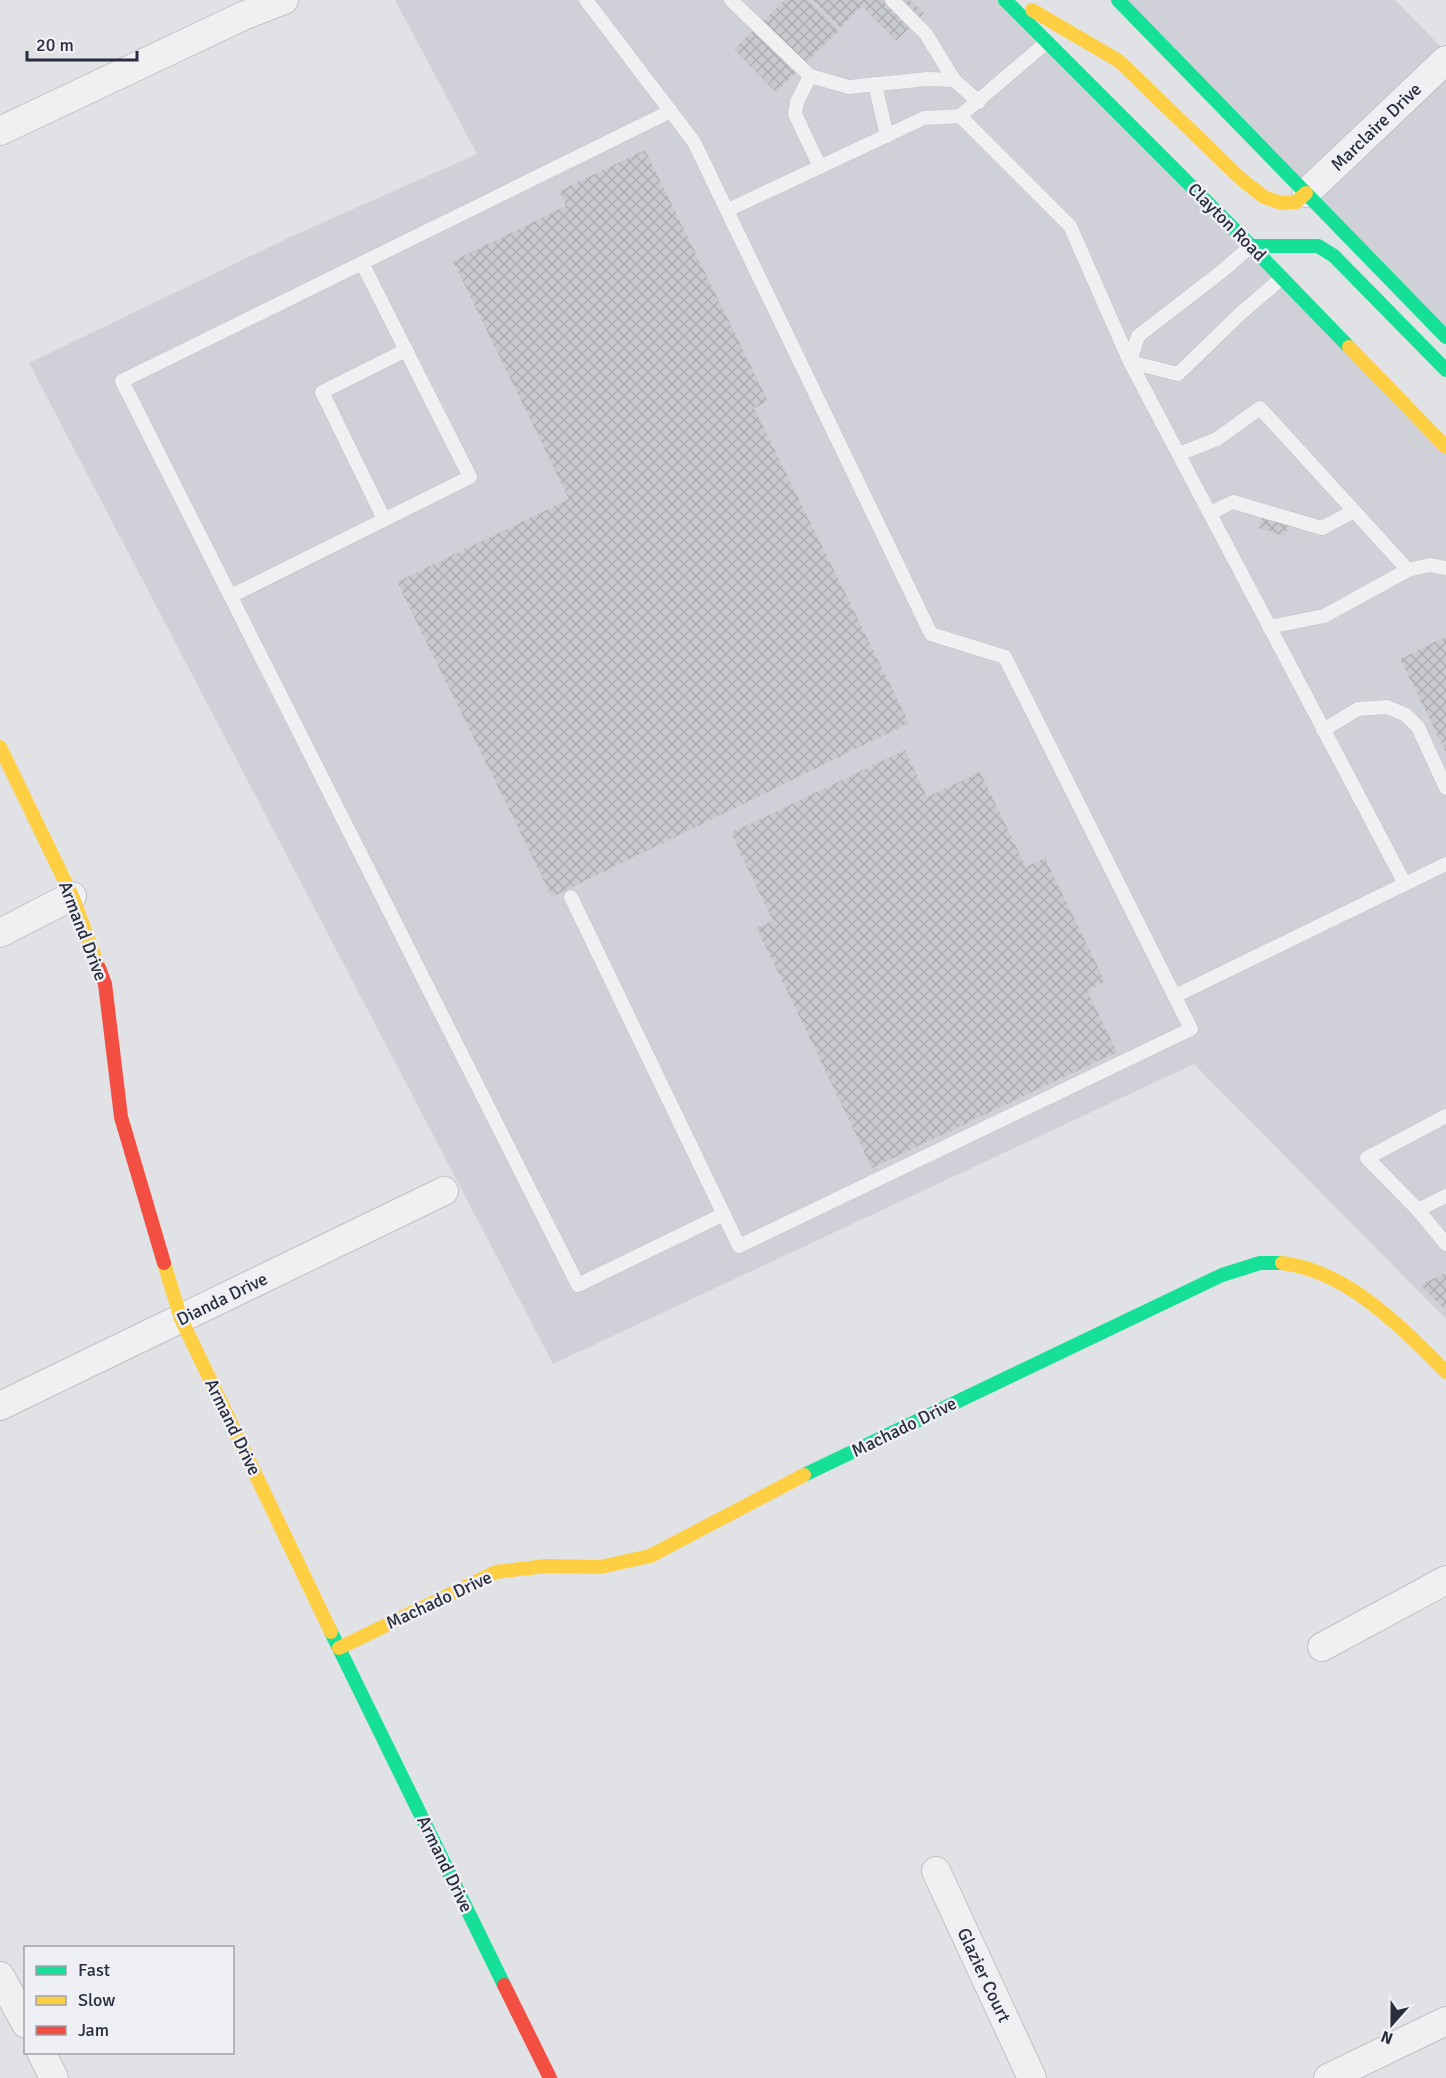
<svg xmlns="http://www.w3.org/2000/svg" width="1446" height="2078" viewBox="0 0 1446 2078" font-family="Signika,sans-serif">
<style>
.built{fill:#d0d1d8}
.building{fill:url(#building-cross-hatch)}
.lines{fill:none;stroke-linecap:round;stroke-linejoin:round}
.lane-casing{stroke:#bfc0c3;stroke-width:15}
.street-casing{stroke:#bfc0c3;stroke-width:30}
.lane{stroke:#f0f0f3;stroke-width:14}
.street{stroke:#f0f0f3;stroke-width:28}
.fast{stroke:#16e098;stroke-width:14}
.slow{stroke:#ffcf43;stroke-width:14}
.jam{stroke:#f24e42;stroke-width:14}
.labels{text-anchor:middle;stroke-width:5;stroke-linejoin:round;paint-order:stroke}
.street-label{font-size:18px;fill:#2a2d3d;stroke:#eff0f5}
</style>
<defs>
<pattern id="building-cross-hatch" width="8" height="8" patternUnits="userSpaceOnUse" patternTransform="scale(1.5)"><rect width="8" height="8" fill="#c9cacd"/><path d="M0 0l8 8M0 8l8-8" fill="none" stroke="#adaeb1"/></pattern>
</defs>
<rect width="100%" height="100%" fill="#e1e2e5"/>
<g class="built">
<path d="M395 0H1005L1446 447V1319L1194 1064 553 1364 29 363 288 238 477 154Z"/>
<path d="M1118 0H1395L1446 52V337Z"/>
</g>
<g class="building">
<path d="M785 0H808L839 31 776 92 734 49Z"/>
<path d="M813 0H910L924 13 896 41 862 6 840 28Z"/>
<path d="M645 150 768 401 754 408 909 723 552 897 397 582 569 499 453 261 566 206 559 191Z"/>
<path d="M1262 516 1289 524 1285 536 1259 528Z"/>
<path d="M1445 637 1446 639V752L1400 659Z"/>
<path d="M905 750 927 797 980 772 1026 867 1045 858 1105 982 1087 990 1117 1052 872 1168 757 928 773 921 731 833Z"/>
<path d="M1446 1273V1311L1420 1285Z"/>
</g>
<g class="lines">
<defs>
<g id="lane">
<path d="M731 0 810 76 849 87 927 79 954 80 979 102"/>
<path d="M892 0 926 34 954 80"/>
<path d="M810 76 797 102 795 114 820 167"/>
<path d="M875 84 887 136"/>
<path d="M671 111 122 381 578 1285 724 1214"/>
<path d="M960 116 1047 42"/>
<path d="M728 210 924 118 960 116 1070 226 1130 362 1405 884"/>
<path d="M1251 246 1221 272 1138 336 1130 362 1178 374 1241 313 1282 278"/>
<path d="M1179 454 1217 439 1260 408 1408 570 1430 565 1446 568"/>
<path d="M1210 513 1233 502 1322 528 1354 511"/>
<path d="M384 519 322 392 406 350"/>
<path d="M231 596 470 477 362 263"/>
<path d="M1269 627 1324 616 1408 570"/>
<path d="M1323 730 1358 709 1387 707 1406 715 1418 727 1446 788"/>
<path d="M571 897 739 1246 1191 1029 1005 657 931 634 694 142 586 0"/>
<path d="M1175 996 1446 864"/>
<path d="M1446 1116 1367 1158 1418 1210 1446 1244"/>
<path d="M1418 1210 1446 1196"/>
</g>
<g id="street">
<path d="M0 131 243 16 284 0"/>
<path d="M1306 193 1446 60"/>
<path d="M0 933 72 896"/>
<path d="M0 1406 444 1191"/>
<path d="M1322 1647 1446 1580"/>
<path d="M936 1871 1032 2078"/>
<path d="M0 1976 26 2024"/>
<path d="M41 2052 54 2078"/>
<path d="M1328 2078 1446 2021"/>
</g>
</defs>
<use href="#lane" class="lane-casing"/>
<use href="#street" class="street-casing"/>
<use href="#lane" class="lane"/>
<use href="#street" class="street"/>
<g class="fast">
<path d="M1005 0 1251 246 1349 347"/>
<path d="M1118 0 1446 337"/>
<path d="M1251 246H1318L1334 256 1446 370"/>
<path d="M804 1475 1222 1275 1260 1263H1282"/>
<path d="M331 1632 504 1985"/>
</g>
<g class="slow">
<path d="M1032 10 1119 61 1241 179 1264 197 1281 203 1296 202 1306 193"/>
<path d="M1349 347 1446 447"/>
<path d="M0 747 72 896 99 968"/>
<path d="M164 1263 181 1319 331 1632"/>
<path d="M1282 1263C1348 1271 1401 1327 1446 1372"/>
<path d="M339 1648 496 1572 546 1566 600 1567 650 1556 804 1475"/>
</g>
<g class="jam">
<path d="M99 968 105 984 121 1117 164 1263"/>
<path d="M504 1985 550 2078"/>
</g>
</g>
<g class="labels">
<g class="street-label">
<text transform="translate(1376 127) rotate(-44)" y="6">Marclaire Drive</text>
<text transform="translate(1227 222) rotate(45)" y="6">Clayton Road</text>
<text transform="translate(83 931) rotate(69)" y="6">Armand Drive</text>
<text transform="translate(222 1299) rotate(-26)" y="6">Dianda Drive</text>
<text transform="translate(233 1427) rotate(64)" y="6">Armand Drive</text>
<text transform="translate(904 1427) rotate(-26)" y="6">Machado Drive</text>
<text transform="translate(439 1600) rotate(-25)" y="6">Machado Drive</text>
<text transform="translate(445 1864) rotate(64)" y="6">Armand Drive</text>
<text transform="translate(984 1975) rotate(65)" y="6">Glazier Court</text>
</g>
</g>
<rect x="24" y="1946" width="210" height="108" fill="#eff0f5" stroke="#a0a2ab" stroke-width="1.5"/>
<rect x="36" y="1966" width="30" height="9" fill="#16e098" stroke="#a0a2ab" stroke-width="1.5"/>
<text x="78" y="1976" font-size="18" fill="#2a2d3d">Fast</text>
<rect x="36" y="1996" width="30" height="9" fill="#ffcf43" stroke="#a0a2ab" stroke-width="1.5"/>
<text x="78" y="2006" font-size="18" fill="#2a2d3d">Slow</text>
<rect x="36" y="2026" width="30" height="9" fill="#f24e42" stroke="#a0a2ab" stroke-width="1.5"/>
<text x="78" y="2036" font-size="18" fill="#2a2d3d">Jam</text>
<g transform="translate(1392 2024) rotate(201)" stroke="#eff0f5" stroke-width="4.5" paint-order="stroke">
<path d="M0-4.5L10 22L0 15L-10 22Z" fill="#2a2d3d"/>
<text y="-9" font-size="16" font-weight="bold" text-anchor="middle" fill="#2a2d3d">N</text>
</g>
<path d="M27 51v9h110v-9" fill="none" stroke="#2a2d3d" stroke-width="3"/>
<text x="36" y="51" font-size="18" fill="#2a2d3d" stroke="#eff0f5" stroke-width="4.5" paint-order="stroke">20 m</text>
</svg>
